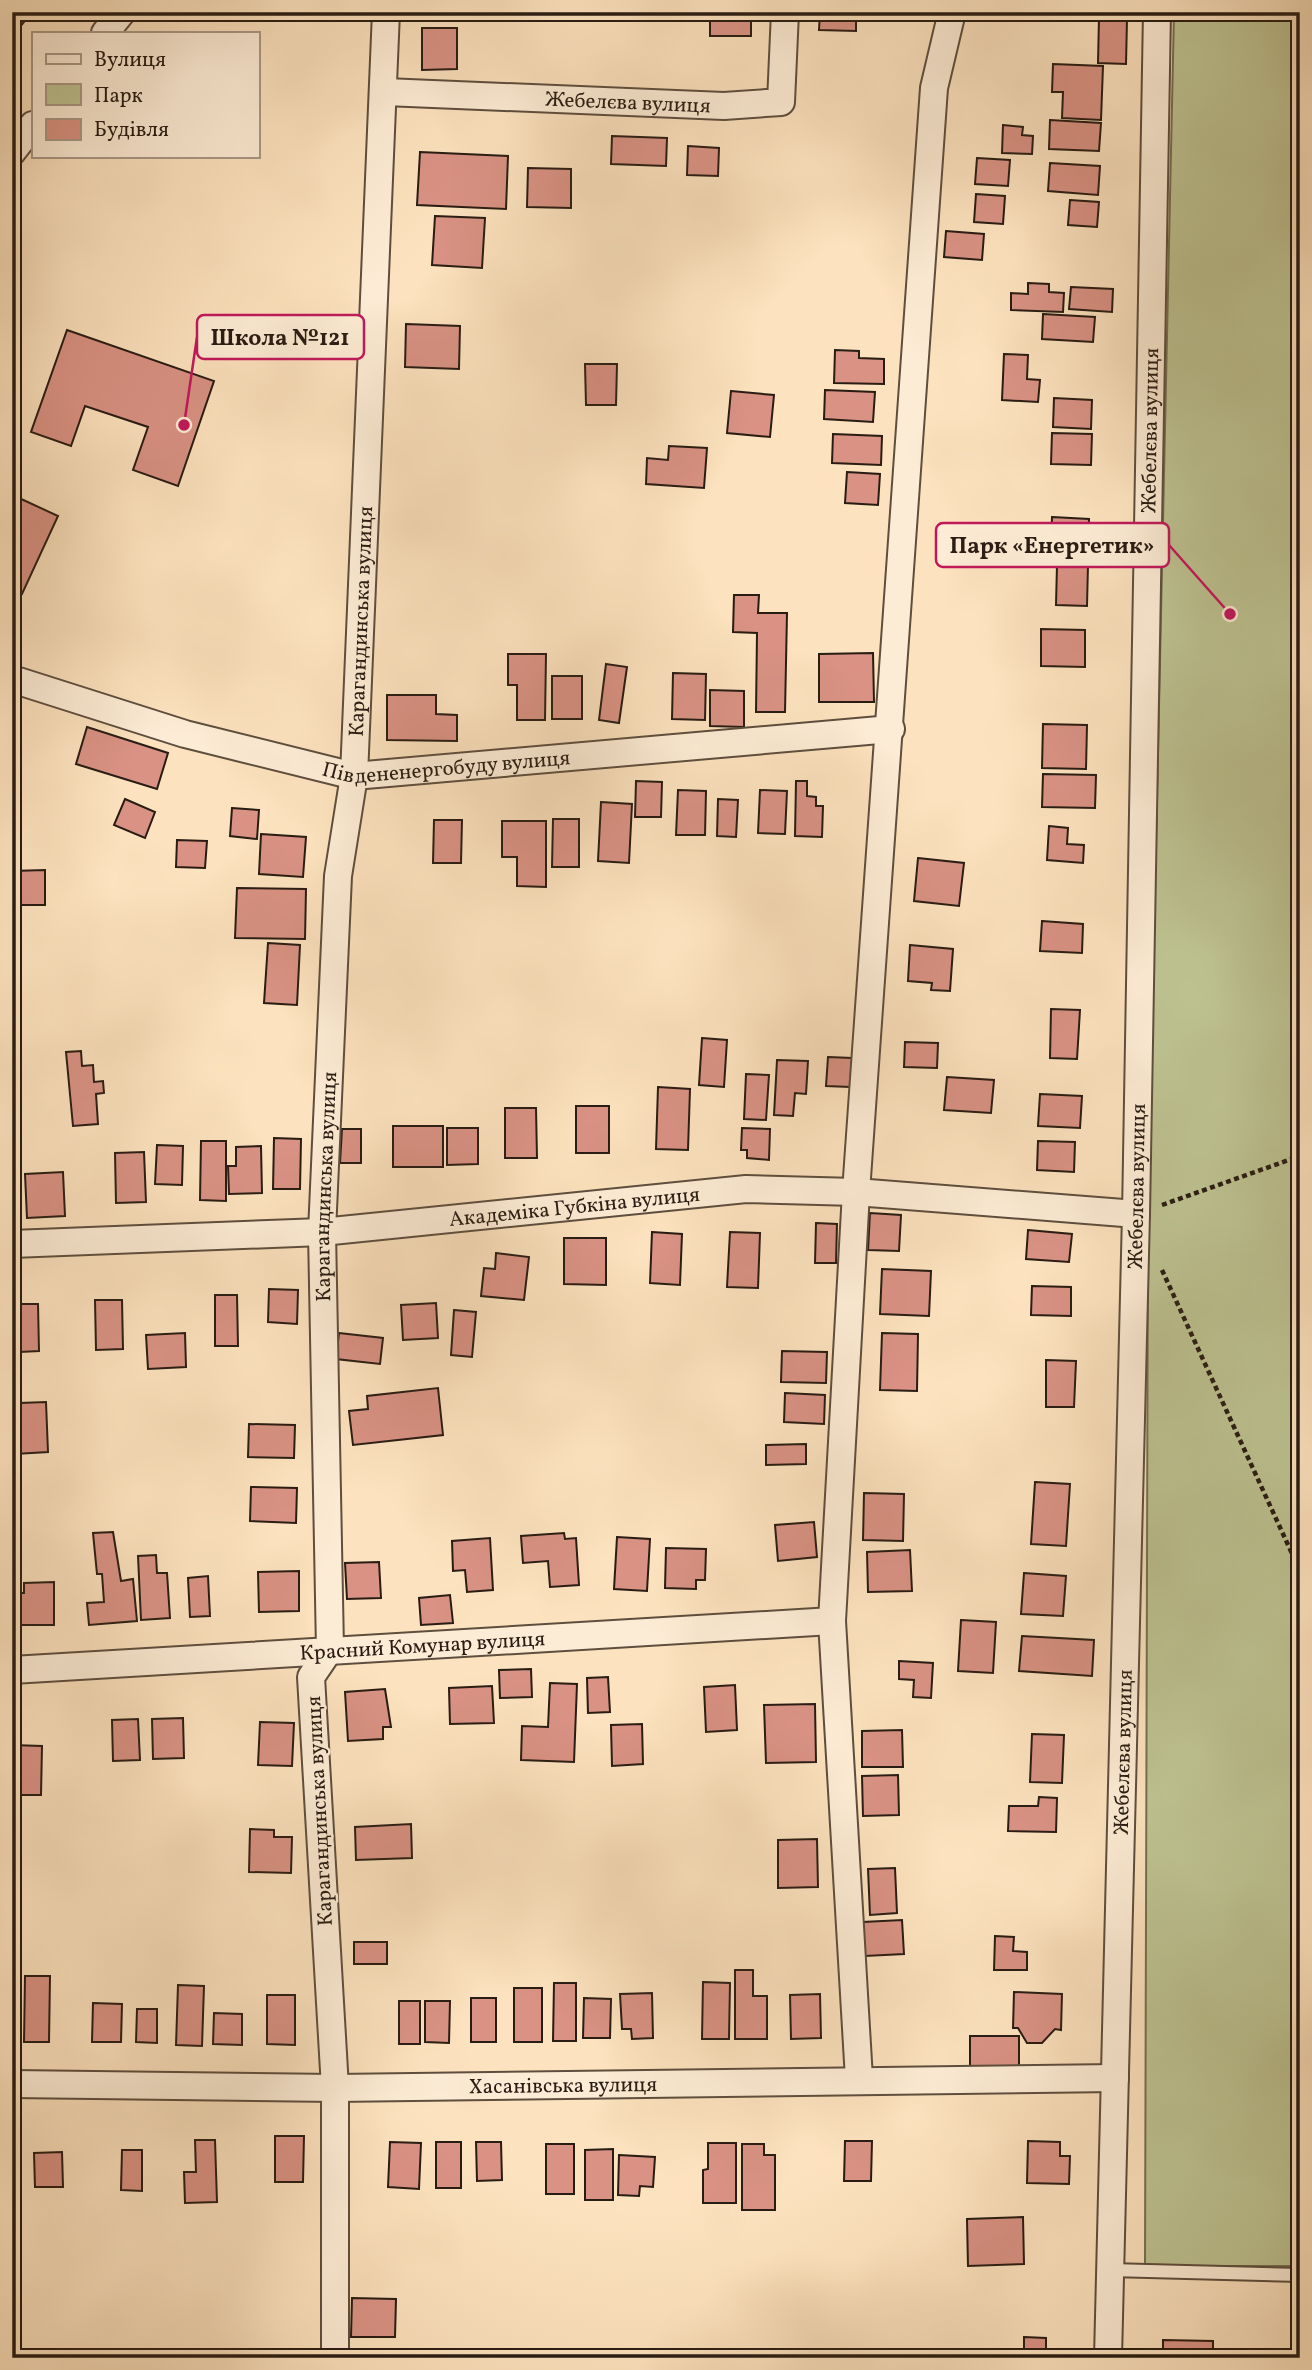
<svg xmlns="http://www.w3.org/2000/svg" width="1312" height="2370" viewBox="0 0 1312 2370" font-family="Vollkorn,serif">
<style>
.green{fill:#bec392;stroke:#747052;stroke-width:2}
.building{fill:#d99284;stroke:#291c13;stroke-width:2}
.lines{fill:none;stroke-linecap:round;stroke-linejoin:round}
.lane-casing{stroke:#5e4e3e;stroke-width:16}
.street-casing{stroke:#5e4e3e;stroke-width:30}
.path{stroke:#291c13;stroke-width:4.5;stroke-dasharray:5 3.5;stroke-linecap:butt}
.lane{stroke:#fdecd5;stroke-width:12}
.street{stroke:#fdecd5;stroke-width:26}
.labels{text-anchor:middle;stroke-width:5;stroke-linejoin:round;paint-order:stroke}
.street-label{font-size:21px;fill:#291c13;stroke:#fdecd5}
.leader{fill:none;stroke:#c2185b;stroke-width:2.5}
.callout-dot{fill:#c2185b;stroke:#fdecd5;stroke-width:2.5}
.callout{fill:#fdecd5;stroke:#c2185b;stroke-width:2.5}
.callout-label{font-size:23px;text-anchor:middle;font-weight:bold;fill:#291c13}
</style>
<rect width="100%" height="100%" fill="#fce2be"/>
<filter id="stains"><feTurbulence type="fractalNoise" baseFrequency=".00286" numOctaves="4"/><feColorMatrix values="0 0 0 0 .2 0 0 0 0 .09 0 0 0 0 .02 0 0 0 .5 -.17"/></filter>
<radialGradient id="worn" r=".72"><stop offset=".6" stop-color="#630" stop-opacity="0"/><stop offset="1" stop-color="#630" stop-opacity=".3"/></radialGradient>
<path class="green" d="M1174 12H1300V2266H1145L1148 1216Z"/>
<g class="building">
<path d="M12 12H32L12 37Z"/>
<rect x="710" y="12" width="41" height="24"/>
<path d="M820 12H856V31L819 30Z"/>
<path d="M1099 18 1127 19 1126 64 1098 63Z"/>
<path d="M422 28H457V69L422 70Z"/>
<path d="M1053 64 1103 66 1101 120 1062 118 1063 92H1052Z"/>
<path d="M1050 120 1101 123 1099 151 1049 149Z"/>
<path d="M1003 125 1023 127 1022 135 1033 136 1032 154 1002 153Z"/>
<path d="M612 136 667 138 666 166 611 164Z"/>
<path d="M688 146 719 148 718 176 687 175Z"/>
<path d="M420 152 508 156 506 209 417 205Z"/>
<path d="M977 158 1010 160 1008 186 975 184Z"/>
<path d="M1050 163 1100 166 1098 195 1048 191Z"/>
<path d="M528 168 571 169V208L527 207Z"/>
<path d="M976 194 1005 196 1003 224 974 222Z"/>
<path d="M1070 200 1099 202 1097 227 1068 225Z"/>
<path d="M435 216 485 218 482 268 432 265Z"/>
<path d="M946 231 984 234 982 260 944 257Z"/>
<path d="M1028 283 1049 284V292L1064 293 1063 312 1011 310V293L1028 294Z"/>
<path d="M1071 287 1113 289 1112 312 1069 309Z"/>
<path d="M1043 314 1095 317 1093 342 1042 339Z"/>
<path d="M406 324 460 326 459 369 405 367Z"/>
<path d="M67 330 214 381 178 486 133 470 148 427 85 406 71 446 31 432Z"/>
<path d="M835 350 859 351V358L884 359V384L834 383Z"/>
<path d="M1004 354 1028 355 1027 379 1040 380 1038 402 1002 400Z"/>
<path d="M585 364H617L616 405H586Z"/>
<path d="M825 390 875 392 873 422 824 419Z"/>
<path d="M731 391 774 395 770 437 727 433Z"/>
<path d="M1054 398 1092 400 1091 429 1053 427Z"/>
<path d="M1052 433 1092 434 1091 465 1051 464Z"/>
<path d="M833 434 882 436 881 465 832 463Z"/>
<path d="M669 446 707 448 704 488 646 484 647 458 668 460Z"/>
<path d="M847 472 880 474 878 505 845 503Z"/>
<path d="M19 498 58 516 22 594 12 589V513Z"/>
<path d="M1052 517 1089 519 1088 549 1051 548Z"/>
<path d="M1057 565H1088L1087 606 1056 605Z"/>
<path d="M734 595H759L758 613H787L785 712H756L757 633 733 632Z"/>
<path d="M1041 629 1085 630V667L1041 666Z"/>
<path d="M873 653 874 702H819V654Z"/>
<path d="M508 654H546L545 720H517V685H508Z"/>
<path d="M606 664 627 667 619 723 599 720Z"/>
<path d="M673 673 706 674 705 720 672 719Z"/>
<rect x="552" y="676" width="30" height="43"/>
<path d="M710 690 744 691V727L710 726Z"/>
<path d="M387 695H436V714L457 715V741L387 740Z"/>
<path d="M1043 724 1087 725 1086 769 1042 768Z"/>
<path d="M87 727 168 753 157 789 76 764Z"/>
<path d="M1043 774 1096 775 1095 808 1042 807Z"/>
<path d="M636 781 662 782 661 817H635Z"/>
<path d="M796 781H807V796L816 797V806H823L822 837 795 836Z"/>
<path d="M678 790 706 791 705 835H676Z"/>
<path d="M760 790 787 791 785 834 758 833Z"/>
<path d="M125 799 155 812 145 838 114 825Z"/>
<path d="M718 799 738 800 736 837 717 836Z"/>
<path d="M601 802 632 804 629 863 598 861Z"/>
<path d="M232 808 259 810 257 839 230 836Z"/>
<path d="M553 819H579V867H552Z"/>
<path d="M434 820H462L461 863H433Z"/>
<path d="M502 821H546V887L517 886V857H502Z"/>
<path d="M1049 826 1068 828 1067 844 1084 845 1083 863 1047 860Z"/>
<path d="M261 834 306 837 303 877 259 874Z"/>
<path d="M177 840 207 841 205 868 176 867Z"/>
<path d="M918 858 964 863 959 906 914 901Z"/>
<path d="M45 870V905H12V871Z"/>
<path d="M237 888 306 889 305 939 235 938Z"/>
<path d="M1042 921 1083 924 1082 953 1040 951Z"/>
<path d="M268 943 300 945 297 1005 264 1003Z"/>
<path d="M910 945 953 949 950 991 931 990 932 983 908 981Z"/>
<path d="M1051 1009 1080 1010 1077 1059 1050 1058Z"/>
<path d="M702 1038 727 1040 724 1087 699 1085Z"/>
<path d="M905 1042 938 1043 937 1068 904 1067Z"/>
<path d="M81 1051 82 1066 93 1065 94 1082 103 1081 104 1093 96 1094 98 1124 73 1126 66 1052Z"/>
<path d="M828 1057 852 1058 850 1087 826 1086Z"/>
<path d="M777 1060 808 1061 806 1094 795 1093 793 1116 774 1115Z"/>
<path d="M746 1074 769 1075 766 1120 744 1119Z"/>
<path d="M947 1077 994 1080 991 1113 944 1110Z"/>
<path d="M658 1087 690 1089 688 1150 656 1149Z"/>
<path d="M1040 1094 1082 1096 1080 1128 1038 1126Z"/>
<rect x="576" y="1106" width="33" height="47"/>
<path d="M505 1108H536L537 1158H505Z"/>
<rect x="393" y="1126" width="50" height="41"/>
<path d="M447 1128H478V1164L447 1165Z"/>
<path d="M742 1128 770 1129 769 1160 747 1158V1150H741Z"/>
<path d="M342 1129H361V1163H340Z"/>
<path d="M274 1138 301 1139 300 1189H273Z"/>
<path d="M201 1141H226V1201L200 1200Z"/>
<path d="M1038 1141 1075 1142 1074 1172 1037 1170Z"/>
<path d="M157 1145 183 1146 182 1185 155 1184Z"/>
<path d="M261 1146 262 1193 229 1194 228 1166H236V1147Z"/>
<path d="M144 1152 146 1202 116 1203 115 1153Z"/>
<path d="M63 1172 65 1216 27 1218 25 1174Z"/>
<path d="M12 1212H19L20 1238H12Z"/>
<path d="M870 1213 901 1215 899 1251 868 1250Z"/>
<path d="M816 1223 837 1224 836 1263H815Z"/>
<path d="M1028 1230 1072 1234 1069 1262 1026 1259Z"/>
<path d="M652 1232 682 1234 680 1285 650 1283Z"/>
<path d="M730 1232 760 1233 758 1288 727 1287Z"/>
<path d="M564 1238H606V1285L564 1284Z"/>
<path d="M496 1253 529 1257 524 1300 481 1296 484 1268 495 1269Z"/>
<path d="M882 1269 931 1271 929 1316 880 1314Z"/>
<path d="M1032 1286 1071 1287V1316L1031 1315Z"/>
<path d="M269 1289 298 1290 297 1324 268 1322Z"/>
<path d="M215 1295H237L238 1346H215Z"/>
<path d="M95 1300H122L123 1349 96 1350Z"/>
<path d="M436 1303 438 1338 403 1340 401 1305Z"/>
<path d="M19 1304H38L39 1351 20 1352Z"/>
<path d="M454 1310 476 1312 472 1357 451 1355Z"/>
<path d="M185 1333 186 1367 148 1369 146 1335Z"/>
<path d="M339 1333 383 1338 380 1364 336 1359Z"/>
<path d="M882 1333 918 1334 917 1391 880 1390Z"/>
<path d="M782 1351 827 1352 826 1383 781 1382Z"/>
<path d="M1046 1360 1076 1361 1074 1407H1046Z"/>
<path d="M438 1388 443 1435 353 1445 349 1411 368 1409 367 1396Z"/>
<path d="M785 1393 825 1395 824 1424 784 1422Z"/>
<path d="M46 1402 48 1452 15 1454 13 1422H21L20 1403Z"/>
<path d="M249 1424 295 1425 294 1458 248 1457Z"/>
<path d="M806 1444V1464L766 1465V1445Z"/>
<path d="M1035 1482 1070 1484 1066 1546 1031 1544Z"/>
<path d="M251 1487 297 1488 296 1523 250 1521Z"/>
<path d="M864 1493 904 1494 903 1541 863 1540Z"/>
<path d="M814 1522 817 1557 778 1561 775 1525Z"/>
<path d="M113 1532 121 1581 133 1579 137 1621 89 1625 87 1603 104 1602 102 1574H97L93 1533Z"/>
<path d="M564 1533 565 1539 576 1538 579 1585 550 1587 548 1561 523 1563 521 1536Z"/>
<path d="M617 1537 650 1539 647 1591 614 1589Z"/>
<path d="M490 1538 493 1590 467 1592 465 1570 453 1571 452 1541Z"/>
<path d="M666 1548 706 1549 705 1580H696V1589L665 1588Z"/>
<path d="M910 1550 912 1591 868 1592 867 1552Z"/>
<path d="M156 1555 157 1573H167L170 1618 141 1620 138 1556Z"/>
<path d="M379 1562 381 1598 347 1599 345 1563Z"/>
<path d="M299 1571V1611L259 1612 258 1572Z"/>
<path d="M1024 1573 1066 1576 1063 1616 1021 1614Z"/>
<path d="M208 1576 210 1616 190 1617 188 1578Z"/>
<path d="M54 1582V1625H17V1593H24V1583Z"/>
<path d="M450 1595 453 1623 421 1625 419 1598Z"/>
<path d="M961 1620 996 1622 993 1673 958 1671Z"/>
<path d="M1022 1636 1094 1640 1092 1676 1019 1671Z"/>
<path d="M899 1661 933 1663 931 1698 913 1697 914 1680 899 1679Z"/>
<path d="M531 1669 532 1697 500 1698 499 1670Z"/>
<path d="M608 1677 610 1712 588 1713 587 1678Z"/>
<path d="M550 1683 577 1684 574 1762 521 1760 522 1726 548 1727Z"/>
<path d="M735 1685 737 1730 706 1732 704 1687Z"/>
<path d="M492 1686 494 1723 450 1724 449 1688Z"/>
<path d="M385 1689 391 1727H383V1739L348 1741 345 1692Z"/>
<path d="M815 1704 816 1762 766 1763 764 1705Z"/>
<path d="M183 1718 184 1758 153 1759 152 1719Z"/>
<path d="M138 1719 140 1760 113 1761 112 1720Z"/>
<path d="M260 1722 294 1723 292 1766 258 1765Z"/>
<path d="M642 1724 643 1764 612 1766 611 1725Z"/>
<path d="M902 1730 903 1767H862V1731Z"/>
<path d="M1032 1734 1064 1735 1062 1783 1030 1782Z"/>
<path d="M12 1745 42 1746 41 1795H12Z"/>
<path d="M898 1775 899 1815 863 1816 862 1776Z"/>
<path d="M1039 1797 1057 1798 1056 1832 1008 1831 1009 1806H1038Z"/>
<path d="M411 1824 412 1858 356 1860 355 1827Z"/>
<path d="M250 1829 274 1830V1837H292L291 1873 249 1872Z"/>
<path d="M817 1839 818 1887 778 1888V1840Z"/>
<path d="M895 1868 897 1913 870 1915 868 1869Z"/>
<path d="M902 1920 904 1954 865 1956 863 1922Z"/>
<path d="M995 1936 1014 1937 1013 1951 1027 1952V1970H994Z"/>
<rect x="354" y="1942" width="33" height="22"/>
<path d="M735 1970H753V1996H767V2039H735Z"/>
<path d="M25 1976H50L49 2042H24Z"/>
<path d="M703 1982 730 1983 729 2039H702Z"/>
<path d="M554 1983H576V2041H553Z"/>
<path d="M178 1985 204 1986 202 2046 176 2045Z"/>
<rect x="514" y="1988" width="28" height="54"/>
<path d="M1014 1992 1062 1994 1061 2030 1055 2029 1042 2043H1027L1018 2028H1013Z"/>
<path d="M652 1993 653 2038 632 2039 631 2029H622L620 1994Z"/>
<path d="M820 1994 821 2038 791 2039 790 1995Z"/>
<path d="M267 1995H295V2045L267 2044Z"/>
<rect x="471" y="1998" width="25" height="44"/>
<path d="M584 1998 611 1999 610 2038H583Z"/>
<rect x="399" y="2001" width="21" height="43"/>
<path d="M425 2001H450L449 2043 425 2042Z"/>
<path d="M93 2003 122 2004 121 2042H92Z"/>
<path d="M137 2009H157V2043L136 2042Z"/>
<path d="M214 2013 242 2014V2045L213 2044Z"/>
<path d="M970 2036H1019V2072L970 2073Z"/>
<path d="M275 2136H304L303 2182H275Z"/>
<path d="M195 2140H215L217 2202 185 2203 184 2172H196Z"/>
<path d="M845 2141H872L871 2181H844Z"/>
<path d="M1028 2141 1060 2142V2156H1070L1069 2184 1027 2183Z"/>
<path d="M390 2142 421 2143 419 2189 388 2187Z"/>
<rect x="436" y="2142" width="25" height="46"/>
<path d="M476 2142H501L502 2180 477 2181Z"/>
<path d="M708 2143H736V2203H703V2170L708 2169Z"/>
<rect x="546" y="2144" width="28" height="50"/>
<path d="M742 2144H764V2155H775V2210H742Z"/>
<path d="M613 2149V2200H585V2150Z"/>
<path d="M122 2150H142V2191L121 2190Z"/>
<path d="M62 2152 63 2187H35L34 2153Z"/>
<path d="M619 2155 655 2157 653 2187 640 2186 639 2196 618 2195Z"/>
<path d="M1023 2217 1024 2264 968 2266 967 2219Z"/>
<path d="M352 2298 396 2299 395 2337H351Z"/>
<path d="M1024 2337 1046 2338V2349L1062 2350V2358H1024Z"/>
<path d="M1163 2340 1213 2341V2358H1163Z"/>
</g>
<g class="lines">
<defs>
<path id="lane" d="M1110 2270 1300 2275"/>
<g id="street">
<path d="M105 33 122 12"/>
<path id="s1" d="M385 92 724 106 781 102 785 12"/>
<path d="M12 152 33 125"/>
<path id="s2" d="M12 679 185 734 354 776 891 729"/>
<path id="s3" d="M12 1244 322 1232 746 1189 856 1192 1136 1214"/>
<path id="s4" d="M12 1670 832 1621"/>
<path d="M859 2079 832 1621 856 1192 934 88 952 12"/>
<path id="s5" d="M12 2084 335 2088 1115 2078"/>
<path id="s6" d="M335 2358V2088L311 1677 330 1649 322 1232 338 876 354 776 386 12"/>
<path id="s7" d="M1108 2358 1136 1214 1157 12"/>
</g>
</defs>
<use href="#lane" class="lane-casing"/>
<use href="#street" class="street-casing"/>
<g class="path">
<path d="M1162 1205 1300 1156"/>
<path d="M1162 1270 1300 1571"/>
</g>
<use href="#lane" class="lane"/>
<use href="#street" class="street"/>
</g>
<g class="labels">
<g class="street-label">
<text dy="7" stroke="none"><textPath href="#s1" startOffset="243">Жебелєва вулиця</textPath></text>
<text dy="7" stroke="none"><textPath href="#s7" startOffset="1928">Жебелєва вулиця</textPath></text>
<text dy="7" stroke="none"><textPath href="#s6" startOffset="1745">Карагандинська вулиця</textPath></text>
<text dy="7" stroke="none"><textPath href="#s2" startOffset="448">Південенергобуду вулиця</textPath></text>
<text dy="7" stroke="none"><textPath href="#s7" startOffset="1172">Жебелєва вулиця</textPath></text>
<text dy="7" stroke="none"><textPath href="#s6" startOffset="1178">Карагандинська вулиця</textPath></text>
<text dy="7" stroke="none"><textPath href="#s3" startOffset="564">Академіка Губкіна вулиця</textPath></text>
<text dy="7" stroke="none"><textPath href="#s4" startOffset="411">Красний Комунар вулиця</textPath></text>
<text dy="7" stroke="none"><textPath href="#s7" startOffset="606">Жебелєва вулиця</textPath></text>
<text transform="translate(319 1811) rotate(-93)" y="7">Карагандинська вулиця</text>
<text dy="7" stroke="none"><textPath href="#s5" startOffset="551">Хасанівська вулиця</textPath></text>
</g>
</g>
<path class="leader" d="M184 425L197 337M1230 614L1169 545"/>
<g class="callout-dot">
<circle cx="184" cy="425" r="7"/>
<circle cx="1230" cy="614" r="7"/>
</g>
<g class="callout">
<rect x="197" y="315" width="167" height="44" rx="7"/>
<rect x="936" y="523" width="233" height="44" rx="7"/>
</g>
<g class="callout-label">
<text x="280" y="345">Школа №121</text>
<text x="1052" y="553">Парк «Енергетик»</text>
</g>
<rect width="1312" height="2370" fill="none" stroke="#fce2be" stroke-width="42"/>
<rect x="14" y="14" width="1284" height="2342" fill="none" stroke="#291c13" stroke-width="3.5"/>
<rect x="21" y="21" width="1270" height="2328" fill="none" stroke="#291c13" stroke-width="2"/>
<rect x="32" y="32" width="228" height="126" fill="#fdecd5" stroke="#a89987" stroke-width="2"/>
<rect x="46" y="54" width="35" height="10" fill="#fdecd5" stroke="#a89987" stroke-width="2"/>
<text x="94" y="66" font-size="21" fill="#291c13">Вулиця</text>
<rect x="46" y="84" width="35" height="21" fill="#bec392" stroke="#a89987" stroke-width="2"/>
<text x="94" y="102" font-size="21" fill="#291c13">Парк</text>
<rect x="46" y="119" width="35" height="21" fill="#d99284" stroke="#a89987" stroke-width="2"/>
<text x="94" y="136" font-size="21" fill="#291c13">Будівля</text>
<rect width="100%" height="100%" filter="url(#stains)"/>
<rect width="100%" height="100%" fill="url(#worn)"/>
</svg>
